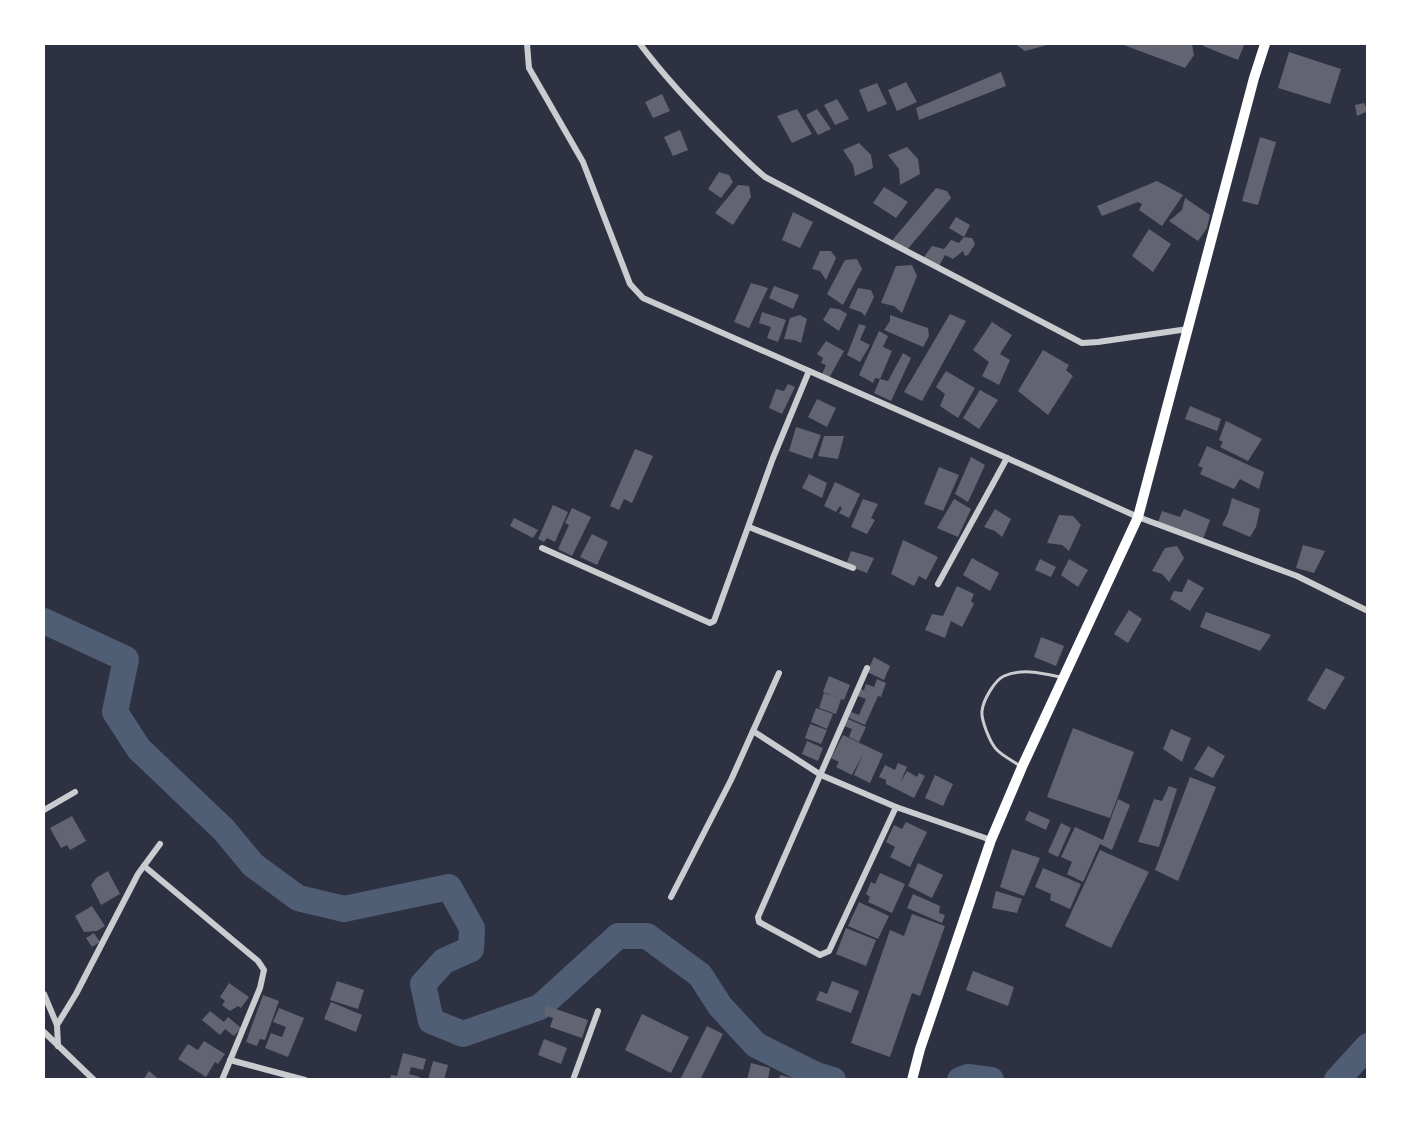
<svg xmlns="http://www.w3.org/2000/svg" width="1411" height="1123" viewBox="0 0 1411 1123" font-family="Lato,sans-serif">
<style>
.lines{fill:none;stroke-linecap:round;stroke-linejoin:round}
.river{stroke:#4f5d75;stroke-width:26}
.building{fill:#626471}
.service{stroke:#caccd0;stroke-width:3}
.minor{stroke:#caccd0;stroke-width:6}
.primary{stroke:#fff;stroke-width:10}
</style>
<rect width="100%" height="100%" fill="#2d3142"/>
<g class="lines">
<g class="river">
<path d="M44 621 126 659 115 712 139 749 224 830 253 865 298 898 344 909 449 887 472 928 471 949 444 961 423 984 431 1021 463 1034 540 1007 618 936H647L700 975 720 1006 756 1045 816 1075 833 1080"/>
<path d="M960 1080 968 1077 991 1080"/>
<path d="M1337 1080 1368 1046"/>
</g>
</g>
<g class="building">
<path d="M1015 44H1051L1025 51Z"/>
<path d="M1121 44H1192L1194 55 1185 68Z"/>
<path d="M1204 44H1241L1244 45 1238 60 1203 46Z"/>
<path d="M1289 52 1341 69 1330 104 1278 88Z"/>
<path d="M1001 72 1006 86 919 120 916 108Z"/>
<path d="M906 82 917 102 897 111 888 90Z"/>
<path d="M877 83 887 104 868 112 859 90Z"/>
<path d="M662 94 670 111 653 118 645 102Z"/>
<path d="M837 99 849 119 835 125 824 105Z"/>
<path d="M1364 103 1368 111 1357 116 1355 105Z"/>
<path d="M797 109 812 134 792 143 777 116Z"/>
<path d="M817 109 831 129 818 135 806 115Z"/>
<path d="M680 130 688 150 673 156 664 137Z"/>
<path d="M1260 137 1276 142 1258 205 1242 201Z"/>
<path d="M859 143 871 155 873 168 855 176 853 165 843 150Z"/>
<path d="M907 147 918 159 920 174 900 185 899 169 888 155Z"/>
<path d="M719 172 729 175 733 182 721 198 708 189Z"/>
<path d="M1157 181 1183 195 1162 226 1139 210 1142 204 1138 202 1102 216 1097 206Z"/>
<path d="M738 185 749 186 751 197 733 225 715 213Z"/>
<path d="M884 187 908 202 896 218 873 203Z"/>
<path d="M936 188 947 191 951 198 906 251 890 243Z"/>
<path d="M1185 198 1210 215 1207 228 1198 241 1169 221 1182 210Z"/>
<path d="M793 212 813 222 800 248 782 240Z"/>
<path d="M956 217 970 225 964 237 949 228Z"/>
<path d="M1149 229 1171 244 1153 272 1132 256Z"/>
<path d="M964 237 972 238 975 244 968 255 965 256 963 251 953 259 945 255 939 266 924 257 932 246 944 249 951 240 959 243Z"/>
<path d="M820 251H831L836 258 826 280 820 271 812 269Z"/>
<path d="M857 259 862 269 843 305 827 294 845 260Z"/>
<path d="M912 265 917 276 902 313 894 306 881 303 896 266Z"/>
<path d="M751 283 768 288 749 328 734 322Z"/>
<path d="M774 286 799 295 793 309 769 298Z"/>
<path d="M858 288 871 290 874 297 865 316 861 312 849 308Z"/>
<path d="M830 308 839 309 847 314 839 331 823 320Z"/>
<path d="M762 312 786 320 778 342 767 338 771 327 759 323Z"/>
<path d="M950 314 966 321 922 401 904 392Z"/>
<path d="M800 315 807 319 801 343 794 340 784 339 790 318Z"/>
<path d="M890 315 928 328 929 336 923 347 884 330 890 321Z"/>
<path d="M992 322 1012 335 1000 354 1010 360 999 385 982 376 989 362 973 350Z"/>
<path d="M859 324 866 326 860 340 870 345 860 362 847 355Z"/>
<path d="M879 331 888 336 883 347 892 351 880 379 875 378 873 383 859 375Z"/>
<path d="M826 341 844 351 829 378 822 374 826 365 821 363 823 358 817 354Z"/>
<path d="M1043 350 1069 365 1066 370 1073 376 1048 415 1018 391Z"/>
<path d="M903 353 911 358 891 401 874 393 880 379 888 381Z"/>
<path d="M946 371 975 388 958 418 940 406 945 394 936 387Z"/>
<path d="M788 384 795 387 782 414 769 408 776 389 784 391Z"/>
<path d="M980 390 998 400 979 429 963 418Z"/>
<path d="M817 399 836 408 827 427 808 417Z"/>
<path d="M1190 406 1221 419 1217 431 1185 419Z"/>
<path d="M1226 421 1262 439 1248 461 1220 447 1223 442 1219 440Z"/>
<path d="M796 427 821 435 812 459 789 451Z"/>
<path d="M824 436H844L838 459 818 456Z"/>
<path d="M1207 446 1264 472 1259 489 1240 479 1234 489 1200 474 1203 468 1198 466Z"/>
<path d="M635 449 653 456 632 503 624 499 619 510 610 506Z"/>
<path d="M971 457 985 465 968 502 955 494Z"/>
<path d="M939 467 959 475 943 511 924 504Z"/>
<path d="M809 474 827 483 822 498 802 488Z"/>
<path d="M835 482 860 494 849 518 839 513 842 508 840 506 836 512 824 506Z"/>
<path d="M1232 498 1260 509 1256 527 1250 537 1222 525 1228 513Z"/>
<path d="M863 499 878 504 871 518 875 520 867 534 851 527Z"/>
<path d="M954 499 971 509 958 537 937 528Z"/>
<path d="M553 505 568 512 555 542 547 538 544 542 538 539Z"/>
<path d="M572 508 591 517 572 556 558 549 569 525 565 523Z"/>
<path d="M995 509 1011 519 1002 537 995 531 984 527Z"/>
<path d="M1184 509 1210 520 1203 539 1158 522 1162 511 1180 517Z"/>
<path d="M1059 515 1073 516 1081 525 1069 551 1062 545 1047 543Z"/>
<path d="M514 518 538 530 533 538 510 526Z"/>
<path d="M592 534 608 542 597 565 580 557Z"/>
<path d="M903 540 938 557 926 580 919 576 914 586 891 574Z"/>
<path d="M1303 545 1325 551 1314 573 1296 568Z"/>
<path d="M1177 546 1184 558 1169 582 1162 574 1152 571 1165 548Z"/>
<path d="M851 551 874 558 867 573 846 565Z"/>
<path d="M972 558 999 573 990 591 963 575Z"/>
<path d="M1040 559 1056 567 1051 577 1035 570Z"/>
<path d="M1069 559 1088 570 1078 587 1061 575Z"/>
<path d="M1188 579 1204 588 1190 611 1170 599 1174 591 1182 592Z"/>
<path d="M957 586 974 594 971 601 974 604 962 627 951 621 945 638 925 630 932 614 943 616Z"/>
<path d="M1129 610 1142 619 1128 643 1114 634Z"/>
<path d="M1206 612 1271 635 1260 651 1200 627Z"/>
<path d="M1041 637 1064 646 1056 666 1034 657Z"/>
<path d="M874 657 890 666 884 680 867 672Z"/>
<path d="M1326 668 1345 677 1325 710 1307 700Z"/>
<path d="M829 676 850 685 844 700 841 699 836 714 819 708 824 693 837 697 823 692Z"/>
<path d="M877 679 886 683 881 697 878 696 865 725 849 718 851 712 859 715 862 708 866 699 858 696 861 689 870 693 864 690 866 684 874 687Z"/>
<path d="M816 708 833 714 827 729 811 722Z"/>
<path d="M848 719 866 727 859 742 849 737 852 729 844 726Z"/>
<path d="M810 724 827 730 821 744 805 738Z"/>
<path d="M1073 728 1134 752 1110 818 1047 797Z"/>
<path d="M1171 729 1191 738 1182 762 1163 749Z"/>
<path d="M843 735 883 754 870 783 854 775 863 754 852 775 836 767 839 762 831 758Z"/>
<path d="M807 741 823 748 818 761 802 754Z"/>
<path d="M1208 746 1225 756 1213 778 1194 769Z"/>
<path d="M898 763 907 767 900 783 907 771 917 777 919 773 925 776 914 798 886 784V780L879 777 885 765 895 770Z"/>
<path d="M935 775 953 784 943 806 925 798Z"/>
<path d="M1190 777 1216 787 1178 881 1155 870Z"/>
<path d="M1169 786 1177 789 1159 847 1138 842 1154 799 1162 801Z"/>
<path d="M1118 799 1130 805 1112 850 1100 844 1083 882 1067 874 1072 862 1061 857 1075 827 1103 840Z"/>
<path d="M1029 811 1050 820 1046 830 1025 820Z"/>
<path d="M72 816 86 841 70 850 67 845 61 848 50 828Z"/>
<path d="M906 822 927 832 910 867 890 857 895 847 886 842 894 825 902 829Z"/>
<path d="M1061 823 1071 828 1058 857 1048 852Z"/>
<path d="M1012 849 1040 858 1024 896 1000 887Z"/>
<path d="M1100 850 1149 872 1111 948 1065 926Z"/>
<path d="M918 863 943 875 932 898 908 886Z"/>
<path d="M1043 868 1081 884 1070 909 1050 900 1051 894 1035 887Z"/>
<path d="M108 871 120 894 101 905 91 885 96 878Z"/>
<path d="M880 873 905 884 892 913 868 902 870 897 866 894 871 882 875 884Z"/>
<path d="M996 891 1022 899 1017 913 992 908Z"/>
<path d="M913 894 940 906 939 913 945 915 942 923 907 908Z"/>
<path d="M859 902 889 916 878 939 848 926Z"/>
<path d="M92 906 105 926 97 931 84 932 75 916Z"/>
<path d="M912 914 945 926 920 996 912 993 890 1057 851 1043 890 930 904 936Z"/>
<path d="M846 928 876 940 866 966 836 954Z"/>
<path d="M94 933 100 942 92 947 86 938Z"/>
<path d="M973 971 1014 987 1008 1006 966 990Z"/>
<path d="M337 981 364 990 358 1009 330 1000Z"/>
<path d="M832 981 859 991 851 1013 816 1000 820 991 827 994Z"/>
<path d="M229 983 249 997 241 1008 238 1006 230 1011 222 1005 225 1001 220 997Z"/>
<path d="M263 995 279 1001 265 1040 260 1039 257 1046 246 1042Z"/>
<path d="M331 1002 362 1015 356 1032 324 1019Z"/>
<path d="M547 1006 588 1020 582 1038 550 1027 553 1018 544 1015Z"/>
<path d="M279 1008 304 1018 288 1057 265 1048 271 1033 282 1037 286 1027 273 1022Z"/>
<path d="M210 1011 224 1022 228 1017 241 1028 234 1036 225 1029 220 1035 202 1020Z"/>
<path d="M642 1014 689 1037 671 1073 625 1050Z"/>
<path d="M707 1026 723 1034 700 1080H680Z"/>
<path d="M544 1039 567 1048 561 1064 538 1055Z"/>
<path d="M204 1041 225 1054 218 1064 215 1062 206 1077 178 1059 188 1044 198 1050Z"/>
<path d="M403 1053 426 1059 423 1070 411 1067 409 1074 420 1077V1080H390L391 1075 397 1076Z"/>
<path d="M433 1061 448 1065 444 1080H428Z"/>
<path d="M751 1063 770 1068 768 1080H747Z"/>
<path d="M149 1071 160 1080H143Z"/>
<path d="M780 1075 797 1079V1080H779Z"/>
</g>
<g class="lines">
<path class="service" d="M1020 766C1013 761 1003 756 997 750 990 743 981 720 982 711 983 700 995 680 1004 676 1022 668 1042 673 1060 677"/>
<g class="minor">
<path d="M527 44 529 68 583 162 630 284 643 298 1007 458 1138 517 1297 576 1368 611"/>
<path d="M640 44C664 76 692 106 721 135 735 149 749 164 765 177L1082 343 1098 342 1188 329"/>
<path d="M749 527 853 568"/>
<path d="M542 548 710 623 714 621 773 458 809 371"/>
<path d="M938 584 1007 458"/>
<path d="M867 668 758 917 759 922 820 955 829 951 896 807"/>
<path d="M753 731 821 775 896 807 991 840"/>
<path d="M44 810 75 792"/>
<path d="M144 866 258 961 264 970 260 988 222 1080"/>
<path d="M671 897 731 780 779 673"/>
<path d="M44 994 57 1025 58 1046"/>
<path d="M57 1025 76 994 138 874 160 844"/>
<path d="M44 1032 94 1080"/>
<path d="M230 1060 305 1080"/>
<path d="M573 1080 598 1011"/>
</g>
<path class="primary" d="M912 1080 920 1049 991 840 1022 767 1138 517 1254 78 1265 44"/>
</g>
<rect width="1411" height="1123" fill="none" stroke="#ffffff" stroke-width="90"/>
</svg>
